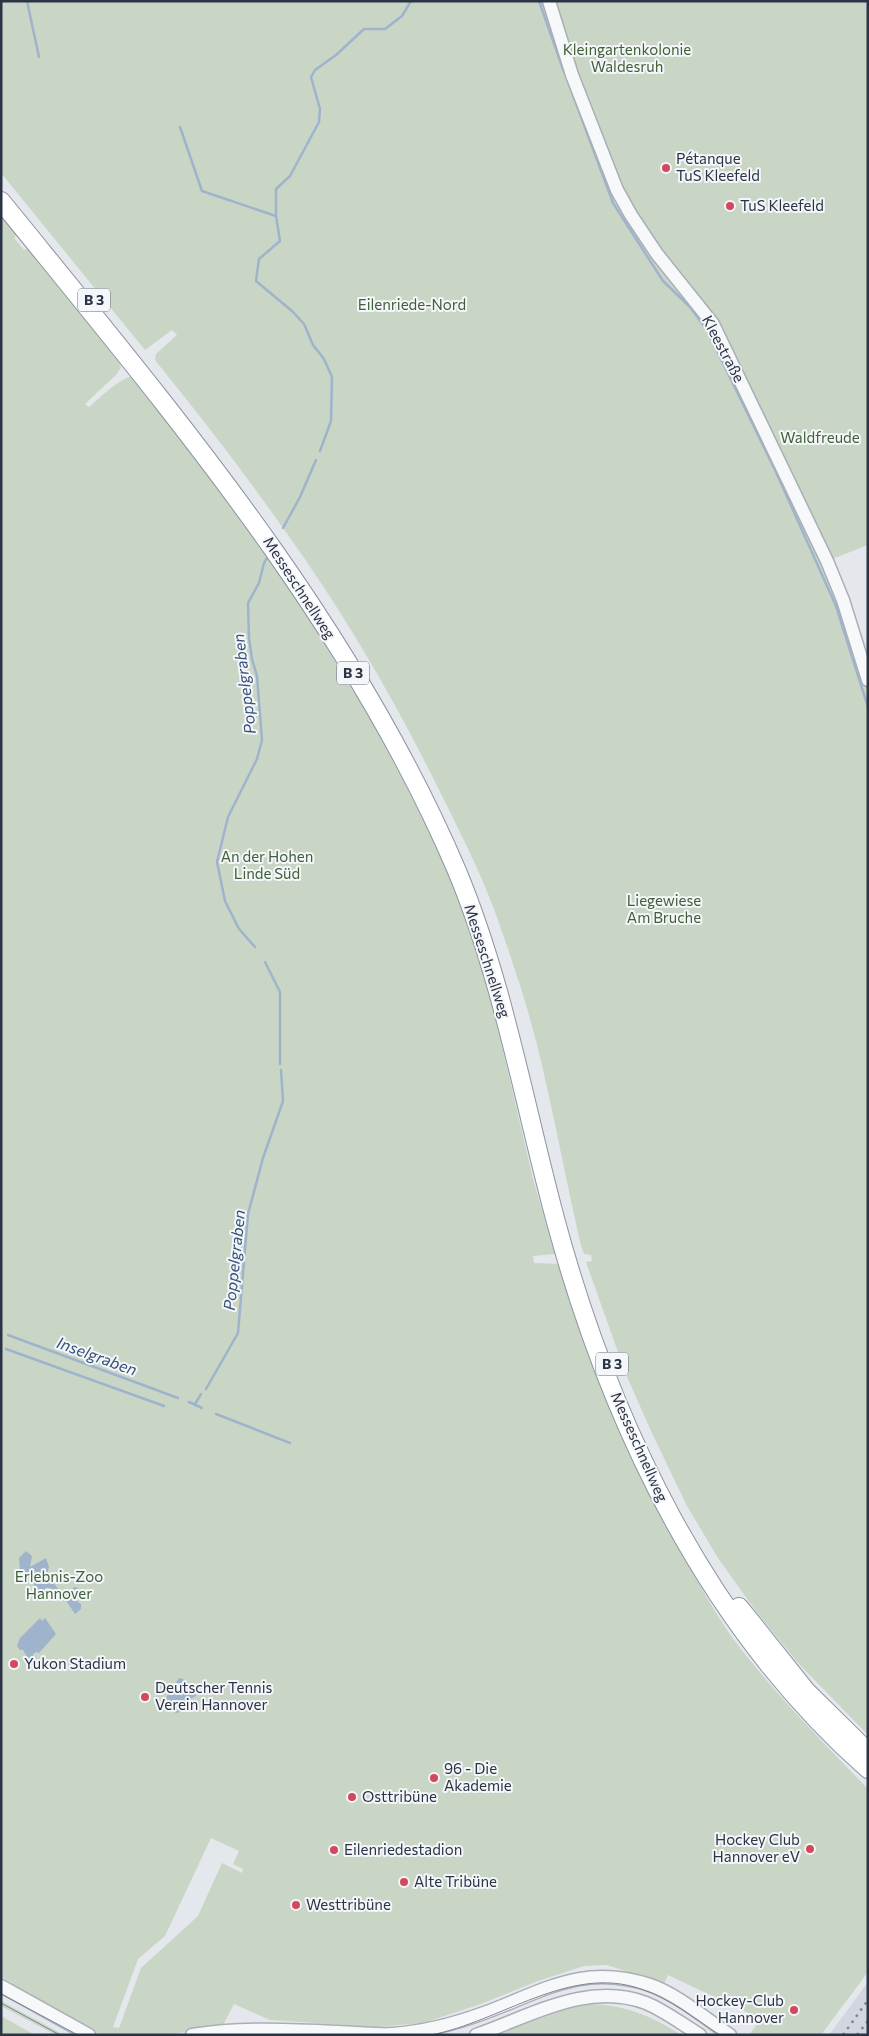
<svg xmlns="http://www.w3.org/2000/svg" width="869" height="2036" viewBox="0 0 869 2036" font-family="Commissioner,sans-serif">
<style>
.built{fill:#d2d6de}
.green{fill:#c9d6c5;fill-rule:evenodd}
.water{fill:#9fb4cc}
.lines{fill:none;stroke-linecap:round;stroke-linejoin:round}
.stream{stroke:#9fb4cc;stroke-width:2.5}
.minor-casing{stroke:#a9aeb7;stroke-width:15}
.highway-casing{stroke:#8b94a3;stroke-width:20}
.minor{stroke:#f7f8fa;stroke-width:12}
.highway{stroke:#fff;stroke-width:18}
.tram{stroke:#7d8696;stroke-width:1}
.rail{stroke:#7d8696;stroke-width:2.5;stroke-dasharray:2.5 5;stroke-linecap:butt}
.poi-dot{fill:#d1495b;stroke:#f4f6f9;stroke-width:2}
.labels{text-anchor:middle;stroke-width:4;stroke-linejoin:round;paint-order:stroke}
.shield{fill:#f4f6f9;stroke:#676e7b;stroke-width:1}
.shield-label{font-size:14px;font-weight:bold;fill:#2b3445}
.park-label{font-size:15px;fill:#3f6138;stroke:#f4f6f9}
.poi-label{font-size:15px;fill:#2b3445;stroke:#f4f6f9;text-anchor:start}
.street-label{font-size:15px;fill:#2b3445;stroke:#f4f6f9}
.water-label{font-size:16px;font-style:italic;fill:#34527a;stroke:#f4f6f9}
</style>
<rect width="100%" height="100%" fill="#e4e7ec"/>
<path class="built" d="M868 1982V2035H829Z"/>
<g class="green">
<path d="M1 1H868V545L827 561 868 680V1735L798 1663 758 1614 718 1558 687 1506 651 1431 625 1372 586 1262 592 1261 591 1255 584 1254 581 1246C567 1186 556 1125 542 1065 530 1013 513 962 495 912 480 871 460 832 441 794 397 704 346 616 288 535 246 475 201 417 155 360L156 354 177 335 172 330 145 350 1 173Z"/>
<path d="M1 214 17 234 14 238 24 250 28 248 119 362 121 367 117 374 85 404 89 407C100 398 121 376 135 376L274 562 369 717 403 780 441 856 470 928 488 986 533 1179 555 1254 533 1256 534 1263 560 1264C580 1322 598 1381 622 1438 641 1482 665 1524 689 1566 703 1591 717 1616 734 1640 774 1693 822 1741 868 1789V1972L821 2035H749L761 2019 668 1975 664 1984 607 1965 584 1966 538 1981 481 2004 423 2023 375 2027 270 2020 234 2004 222 2027 164 2035H101L10 1987 12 1983 1 1977ZM211 1838 239 1851 233 1864 243 1869 242 1873 222 1863 198 1916 141 1968 119 2028 113 2027 138 1959 165 1936Z"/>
<path d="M1 2001 64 2035H56L1 2006Z"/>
<path d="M595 2004C627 2006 654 2017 681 2035H493L576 2006Z"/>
<path d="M1 2016 35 2035H1Z"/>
</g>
<g class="water">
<path d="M26 1551 32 1556 30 1567 46 1558 49 1567 46 1578 52 1580 60 1592 66 1589 69 1591 75 1587 78 1588 77 1601 81 1604V1609L75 1614C68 1604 59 1586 45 1588L43 1600H38L37 1588 20 1570 19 1558Z"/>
<path d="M40 1618 42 1621 45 1618 56 1634 39 1653 36 1652 33 1654V1656L36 1657 32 1665 23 1650H20L17 1646 20 1638Z"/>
<path d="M179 1678 183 1679 195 1687 196 1696 187 1701 180 1712 176 1713 165 1706 163 1702Z"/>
</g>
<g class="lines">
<g class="stream">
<path d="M27 1 39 57"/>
<path d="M539 1 564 72"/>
<path d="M569 84 613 203 663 281 690 307 707 330 776 472 836 606 868 707"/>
<path d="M180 127 202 191 276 216"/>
<path d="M320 451 331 421 332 377 324 359 313 345 304 324 292 311 256 281 259 259 280 241 276 216V189L290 176 319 122 320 109 311 77 315 70 336 55 364 29H385L402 16 411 1"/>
<path d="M283 528 300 497 316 460"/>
<path d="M255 947 239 929 225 901 217 862 228 817 257 759 262 740 257 676 252 659 249 638 248 603 259 583 264 563 268 556"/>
<path d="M265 962 280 992V1064"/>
<path d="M8 1335 178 1398"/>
<path d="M6 1349 164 1406"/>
<path d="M206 1389 238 1333 248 1214 263 1158 283 1101 281 1070"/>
<path d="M189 1402 202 1408"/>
<path d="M195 1404 201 1394"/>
<path d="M216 1414 290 1443"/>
</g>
<defs>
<g id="minor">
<path d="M549 1 572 75 617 190 631 215 657 254 713 324 827 561 843 600 868 680"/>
<path d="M1 1986 89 2035"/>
<path d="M192 2035C241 2027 290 2030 339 2032 356 2033 374 2035 392 2034 423 2032 454 2024 484 2013 544 1991 582 1963 650 1985 677 1994 706 2019 730 2035"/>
<path d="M476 2035C531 2016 587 1981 646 2003 665 2011 682 2024 700 2035"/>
</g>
<g id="highway">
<path d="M1 201C171 411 350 620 457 871 504 984 524 1104 556 1222 611 1425 708 1628 868 1769"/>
<path d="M739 1607 807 1692 868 1752"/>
</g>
</defs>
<use href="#minor" class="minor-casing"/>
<use href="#highway" class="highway-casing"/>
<use href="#minor" class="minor"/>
<use href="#highway" class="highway"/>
<g class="tram">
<path d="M1 1994 78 2035"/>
<path d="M1 2003 60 2035"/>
<path d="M431 2035C500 2022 570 1964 641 1989 669 1998 695 2019 720 2035"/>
</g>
<g class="rail">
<path d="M843 2035 868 2000"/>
<path d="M857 2035 868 2021"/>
</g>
</g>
<g class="poi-dot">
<circle cx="666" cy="168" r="5"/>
<circle cx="730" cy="206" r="5"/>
<circle cx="14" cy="1664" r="5"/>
<circle cx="145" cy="1697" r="5"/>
<circle cx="434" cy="1778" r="5"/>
<circle cx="352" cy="1797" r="5"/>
<circle cx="810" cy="1849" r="5"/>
<circle cx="334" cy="1850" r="5"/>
<circle cx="404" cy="1882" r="5"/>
<circle cx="296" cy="1905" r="5"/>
<circle cx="794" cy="2010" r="5"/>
</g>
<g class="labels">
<g class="shield">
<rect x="78" y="288.5" width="32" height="23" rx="4"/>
<rect x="337" y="661.5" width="32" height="23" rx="4"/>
<rect x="596" y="1352.5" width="32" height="23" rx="4"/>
</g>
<g class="shield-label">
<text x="94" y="305">B 3</text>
<text x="353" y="678">B 3</text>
<text x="612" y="1369">B 3</text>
</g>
<g class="park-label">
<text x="627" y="55">Kleingartenkolonie<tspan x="627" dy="17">Waldesruh</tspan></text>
<text x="412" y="310">Eilenriede-Nord</text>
<text x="820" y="443">Waldfreude</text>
<text x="267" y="862">An der Hohen<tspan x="267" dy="17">Linde Süd</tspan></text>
<text x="664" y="906">Liegewiese<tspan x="664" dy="17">Am Bruche</tspan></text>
<text x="59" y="1582">Erlebnis-Zoo<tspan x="59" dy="17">Hannover</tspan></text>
</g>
<g class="poi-label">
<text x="676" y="164">Pétanque<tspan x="676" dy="17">TuS Kleefeld</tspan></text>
<text x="740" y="211">TuS Kleefeld</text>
<text x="24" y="1669">Yukon Stadium</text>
<text x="155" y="1693">Deutscher Tennis<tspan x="155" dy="17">Verein Hannover</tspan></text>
<text x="444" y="1774">96 - Die<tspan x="444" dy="17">Akademie</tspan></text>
<text x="362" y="1802">Osttribüne</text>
<text x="800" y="1845" text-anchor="end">Hockey Club<tspan x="800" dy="17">Hannover eV</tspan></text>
<text x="344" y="1855">Eilenriedestadion</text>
<text x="414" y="1887">Alte Tribüne</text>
<text x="306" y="1910">Westtribüne</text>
<text x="784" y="2006" text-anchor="end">Hockey-Club<tspan x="784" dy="17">Hannover</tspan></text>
</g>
<g class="street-label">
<text transform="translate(723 349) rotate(62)" y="5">Kleestraße</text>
<text transform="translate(299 588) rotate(57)" y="5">Messeschnellweg</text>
<text transform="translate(487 961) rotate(72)" y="5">Messeschnellweg</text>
<text transform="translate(639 1447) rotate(66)" y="5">Messeschnellweg</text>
</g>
<g class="water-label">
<text transform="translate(244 684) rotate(-97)" y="6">Poppelgraben</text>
<text transform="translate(234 1260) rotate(-84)" y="6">Poppelgraben</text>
<text transform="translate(97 1356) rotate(20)" y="6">Inselgraben</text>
</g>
</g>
<rect width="869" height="2036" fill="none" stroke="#2b3445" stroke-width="5"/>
</svg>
